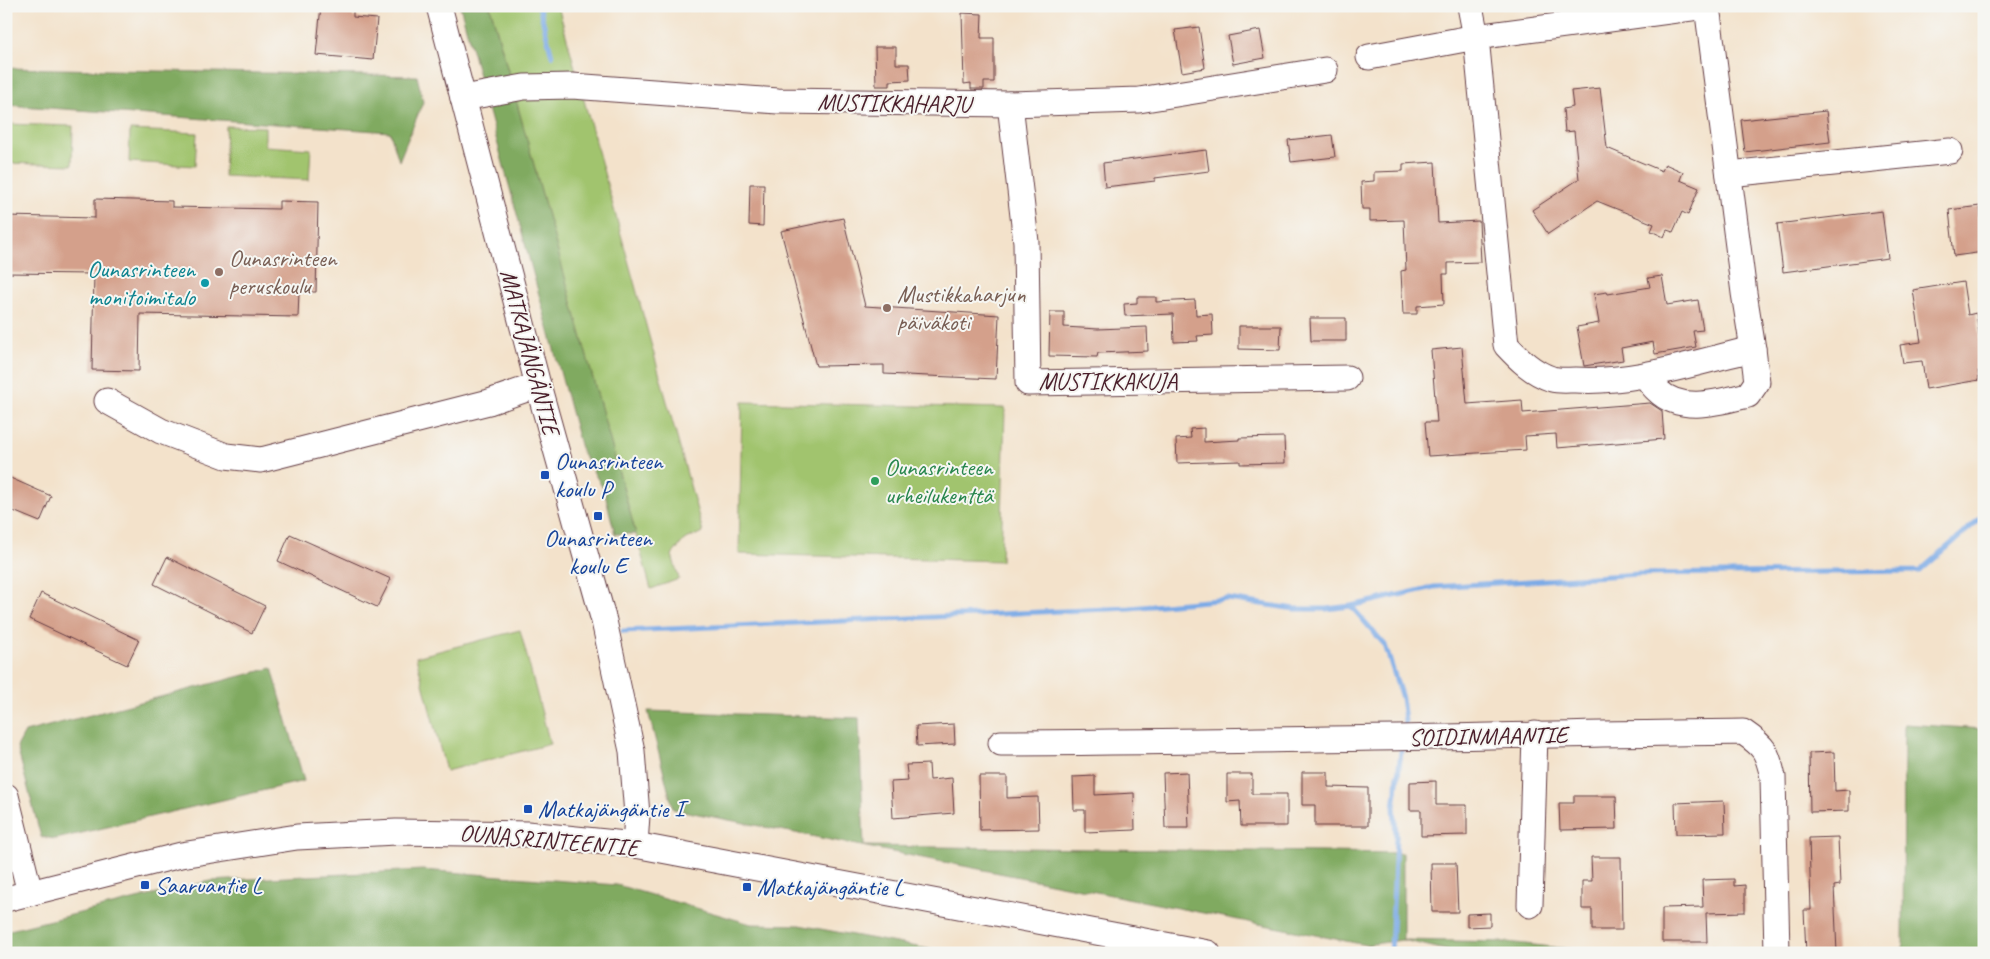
<svg xmlns="http://www.w3.org/2000/svg" width="1990" height="959" viewBox="0 0 1990 959" font-family="Caveat,sans-serif">
<style>
.green{fill:#a1c46e;stroke:#76724c}
.forest{fill:#80aa61;stroke:#656446}
.lines{fill:none;stroke-linecap:round;stroke-linejoin:round}
.stream{stroke:#7caae6;stroke-width:5}
.building{fill:#d4a08b}
.minor-casing{stroke:#633c43;stroke-width:27}
.minor{stroke:#fff;stroke-width:25}
.education-dot{fill:#8d6e63;stroke:#f6f6f2;stroke-width:2}
.culture-dot{fill:#0f9aa8;stroke:#f6f6f2;stroke-width:2}
.transit-dot{fill:#1a4fb4;stroke:#f6f6f2;stroke-width:2}
.leisure-dot{fill:#2e9e5b;stroke:#f6f6f2;stroke-width:2}
.labels{text-anchor:middle;stroke-width:4;stroke-linejoin:round;paint-order:stroke}
.street-label{font-size:24px;fill:#4a1f2b;stroke:#f6f6f2}
.education-label{font-size:24px;fill:#785e54;stroke:#f6f6f2;text-anchor:start}
.culture-label{font-size:24px;fill:#0d838f;stroke:#f6f6f2;text-anchor:end}
.transit-label{font-size:24px;fill:#164399;stroke:#f6f6f2;text-anchor:start}
.leisure-label{font-size:24px;fill:#27864d;stroke:#f6f6f2;text-anchor:start}
</style>
<rect width="100%" height="100%" fill="#f6f6f2"/>
<filter id="ink" filterUnits="userSpaceOnUse"><feTurbulence type="fractalNoise" baseFrequency=".02" numOctaves="2"/><feDisplacementMap in="SourceGraphic" scale="10" xChannelSelector="R" yChannelSelector="G"/><feConvolveMatrix kernelMatrix="1 2 1 2 8 2 1 2 1" color-interpolation-filters="sRGB"/></filter>
<filter id="wash" filterUnits="userSpaceOnUse"><feTurbulence type="fractalNoise" baseFrequency=".0096" numOctaves="4" result="noise"/><feDisplacementMap in="SourceGraphic" scale="20" xChannelSelector="R" yChannelSelector="G"/><feGaussianBlur stdDeviation="1.12" result="paint"/><feColorMatrix in="noise" values="0 0 0 0 0 0 0 0 0 0 0 0 0 0 0 0 0 1.4 0 .05"/><feComposite in="paint" operator="in"/></filter>
<g filter="url(#wash)">
<rect width="100%" height="100%" fill="#f3e2cb"/>
<g class="green">
<path d="M490 6H558L703 532 684 540 672 555 679 579 651 589Z"/>
<path d="M6 124 73 126 72 165 6 163Z"/>
<path d="M226 126 265 127V146L311 149 309 180 224 176Z"/>
<path d="M130 130 197 133 195 166 129 162Z"/>
<path d="M742 402 1005 408 1001 561 739 554Z"/>
<path d="M520 630 550 744 446 771 416 657Z"/>
</g>
<g class="forest">
<path d="M460 6H490L636 534H615L604 490 582 452Z"/>
<path d="M6 68 417 76 423 102 399 161 390 132 6 105Z"/>
<path d="M272 668 304 781 56 839 41 837 17 747 25 732Z"/>
<path d="M648 711 859 718 864 846 1403 853V940L1507 942 1606 953H1458L1403 940 1366 945 673 809Z"/>
<path d="M1904 724 1984 729V953H1903Z"/>
<path d="M423 870 617 885 751 924 799 925 950 953H6V931L210 881Z"/>
</g>
<g class="lines">
<g class="stream">
<path d="M539 6 552 56"/>
<path d="M1351 606 1385 645 1402 698 1405 720 1404 731"/>
<path d="M623 631 1130 608 1228 599 1295 609H1326L1351 606 1434 587 1639 574 1920 571 1984 515"/>
<path d="M1391 953 1396 836 1394 807 1402 744"/>
</g>
</g>
<g id="blocks">
<g class="building">
<path d="M321 6H353V17L377 19 373 60 316 55Z"/>
<path d="M962 13 982 14 981 38H994V82H984V89H971V83L964 84Z"/>
<path d="M1199 27 1205 68 1182 72 1175 30Z"/>
<path d="M1260 30 1265 58 1233 64 1228 36Z"/>
<path d="M875 47H896V64H909L910 80 890 81V86H876Z"/>
<path d="M1600 88 1607 148 1662 171 1665 164 1683 172 1680 180 1699 188 1688 215 1682 212 1673 232 1667 230 1664 237 1651 231 1654 224 1597 201 1548 234 1532 210 1579 179 1574 131 1565 132 1563 109 1573 107 1571 91Z"/>
<path d="M1826 111 1830 142 1745 152 1741 120Z"/>
<path d="M1332 135 1335 157 1291 162 1288 140Z"/>
<path d="M1206 150 1209 171 1155 178V181L1105 187 1103 163Z"/>
<path d="M1435 162 1438 223 1479 221 1481 262 1448 263V274H1443L1444 304 1417 306V314H1403L1401 271 1406 270 1404 220 1370 221V209H1362L1361 182 1374 181V172L1403 171V164Z"/>
<path d="M750 184H764L763 226 749 225Z"/>
<path d="M95 199 172 201V207L279 209V201L318 202 316 292H299L298 317 140 314 139 371 92 370 94 274 6 273V216L95 218Z"/>
<path d="M1980 206 1984 252 1954 256 1949 210Z"/>
<path d="M1882 211 1888 258 1783 272 1777 224Z"/>
<path d="M843 218 865 306 999 315 996 379 884 374V365L816 366 781 231Z"/>
<path d="M1662 276 1667 305 1698 300 1703 330 1693 331 1696 347 1655 354 1653 342 1621 348 1623 360 1584 366 1577 327 1599 323 1594 294 1607 292 1608 294 1650 287 1648 278Z"/>
<path d="M1963 282 1968 315 1976 313 1984 370 1978 371 1979 380 1926 389 1922 361 1903 363 1900 345 1921 342 1913 290Z"/>
<path d="M1137 297H1156V302L1195 300 1196 315 1212 314 1213 335 1197 336 1198 341 1174 342 1173 314 1125 316 1124 304 1137 303Z"/>
<path d="M1050 312H1064V327L1098 329 1147 327 1148 351 1098 353 1097 357 1049 356Z"/>
<path d="M1310 318H1346V341H1311Z"/>
<path d="M1239 326H1281L1280 350 1239 349Z"/>
<path d="M1462 347 1467 404 1522 400 1523 413 1650 403 1662 411 1664 439 1557 448 1556 434 1525 436 1526 450 1428 456 1425 422H1437L1431 350Z"/>
<path d="M1204 428V442L1239 440V438L1284 437 1285 463 1240 464V461L1177 463 1176 439 1191 438 1190 429Z"/>
<path d="M6 476 51 496 40 522 6 508Z"/>
<path d="M290 534 391 579 377 607 278 561Z"/>
<path d="M167 557 265 606 252 633 154 584Z"/>
<path d="M41 593 139 640 127 665 29 619Z"/>
<path d="M954 724 955 744 917 746 916 726Z"/>
<path d="M1834 752 1835 791 1849 790V811L1810 812 1809 753Z"/>
<path d="M929 764 930 780 952 778 954 813 893 818 891 782 908 781 906 765Z"/>
<path d="M1187 772 1189 828H1165L1163 773Z"/>
<path d="M1302 772H1328V787L1368 788V826H1315V805H1302Z"/>
<path d="M1227 774H1252V794H1287V826H1241L1240 801 1227 802Z"/>
<path d="M979 776H1007V798L1038 797 1039 829 980 830Z"/>
<path d="M1095 776V795L1134 793 1135 830 1085 832V810H1074L1073 777Z"/>
<path d="M1436 781V805H1467V835L1421 836V810H1410V782Z"/>
<path d="M1574 796H1616L1617 829 1560 830 1559 803H1574Z"/>
<path d="M1724 801 1725 833 1676 834 1675 803Z"/>
<path d="M1838 837 1840 885 1834 886 1837 953H1806L1804 910H1811L1809 838Z"/>
<path d="M1591 857H1621L1622 930H1592V909H1582V881H1592Z"/>
<path d="M1431 863H1456L1458 912H1432Z"/>
<path d="M1734 879V886L1745 885V912L1706 913 1707 942H1662V908L1703 907 1702 880Z"/>
<path d="M1490 913V926L1467 927V914Z"/>
</g>
</g>
</g>
<g filter="url(#ink)">
<use href="#blocks" fill-opacity="0" stroke="#633c43" stroke-width="1"/>
<g class="lines">
<defs>
<g id="minor">
<path d="M439 6 538 385 604 621 632 751 637 815 635 845"/>
<path d="M1470 6 1476 37 1506 345C1519 359 1533 373 1552 379 1559 381 1568 380 1575 380 1634 384 1695 362 1753 349L1744 293 1707 6"/>
<path d="M1369 57 1476 37 1706 6"/>
<path d="M463 98 524 87 572 86 778 101 1010 104 1139 100 1325 70"/>
<path d="M1010 104 1026 242 1028 383 1347 378"/>
<path d="M1729 174 1950 151"/>
<path d="M1645 375C1649 380 1652 386 1657 390 1681 414 1719 402 1748 395L1757 382 1753 349"/>
<path d="M107 401 161 431 226 456 261 460 489 402 538 385"/>
<path d="M1001 743C1248 742 1496 735 1743 732 1765 747 1767 751 1773 777L1777 953"/>
<path d="M6 796 30 893"/>
<path d="M6 899 181 855 297 837 396 832 527 834 635 845 1208 953"/>
<path d="M1530 905 1535 734"/>
</g>
</defs>
<use href="#minor" class="minor-casing"/>
<use href="#minor" class="minor"/>
</g>
</g>
<g class="education-dot">
<circle cx="219" cy="272" r="5"/>
<circle cx="887" cy="308" r="5"/>
</g>
<circle class="culture-dot" cx="205" cy="283" r="5"/>
<g class="transit-dot">
<rect x="540" y="470" width="10" height="10" rx="2.5"/>
<rect x="593" y="511" width="10" height="10" rx="2.5"/>
<rect x="523" y="804" width="10" height="10" rx="2.5"/>
<rect x="140" y="880" width="10" height="10" rx="2.5"/>
<rect x="742" y="882" width="10" height="10" rx="2.5"/>
</g>
<circle class="leisure-dot" cx="875" cy="481" r="5"/>
<g class="labels">
<g class="street-label">
<text transform="translate(894 103) rotate(1)" y="8">MUSTIKKAHARJU</text>
<text transform="translate(530 352) rotate(75)" y="8">MATKAJÄNGÄNTIE</text>
<text x="1108" y="389">MUSTIKKAKUJA</text>
<text transform="translate(1488 736) rotate(-1)" y="8">SOIDINMAANTIE</text>
<text transform="translate(549 840) rotate(5)" y="8">OUNASRINTEENTIE</text>
</g>
<g class="education-label">
<text x="229" y="266">Ounasrinteen<tspan x="229" dy="28">peruskoulu</tspan></text>
<text x="897" y="302">Mustikkaharjun<tspan x="897" dy="28">päiväkoti</tspan></text>
</g>
<g class="culture-label">
<text x="195" y="277">Ounasrinteen<tspan x="195" dy="28">monitoimitalo</tspan></text>
</g>
<g class="transit-label">
<text x="555" y="469">Ounasrinteen<tspan x="555" dy="28">koulu P</tspan></text>
<text x="598" y="546" text-anchor="middle">Ounasrinteen<tspan x="598" dy="28">koulu E</tspan></text>
<text x="538" y="817">Matkajängäntie I</text>
<text x="155" y="893">Saaruantie L</text>
<text x="757" y="895">Matkajängäntie L</text>
</g>
<g class="leisure-label">
<text x="885" y="475">Ounasrinteen<tspan x="885" dy="28">urheilukenttä</tspan></text>
</g>
</g>
<rect width="1990" height="959" fill="none" stroke="#f6f6f2" stroke-width="25"/>
</svg>
